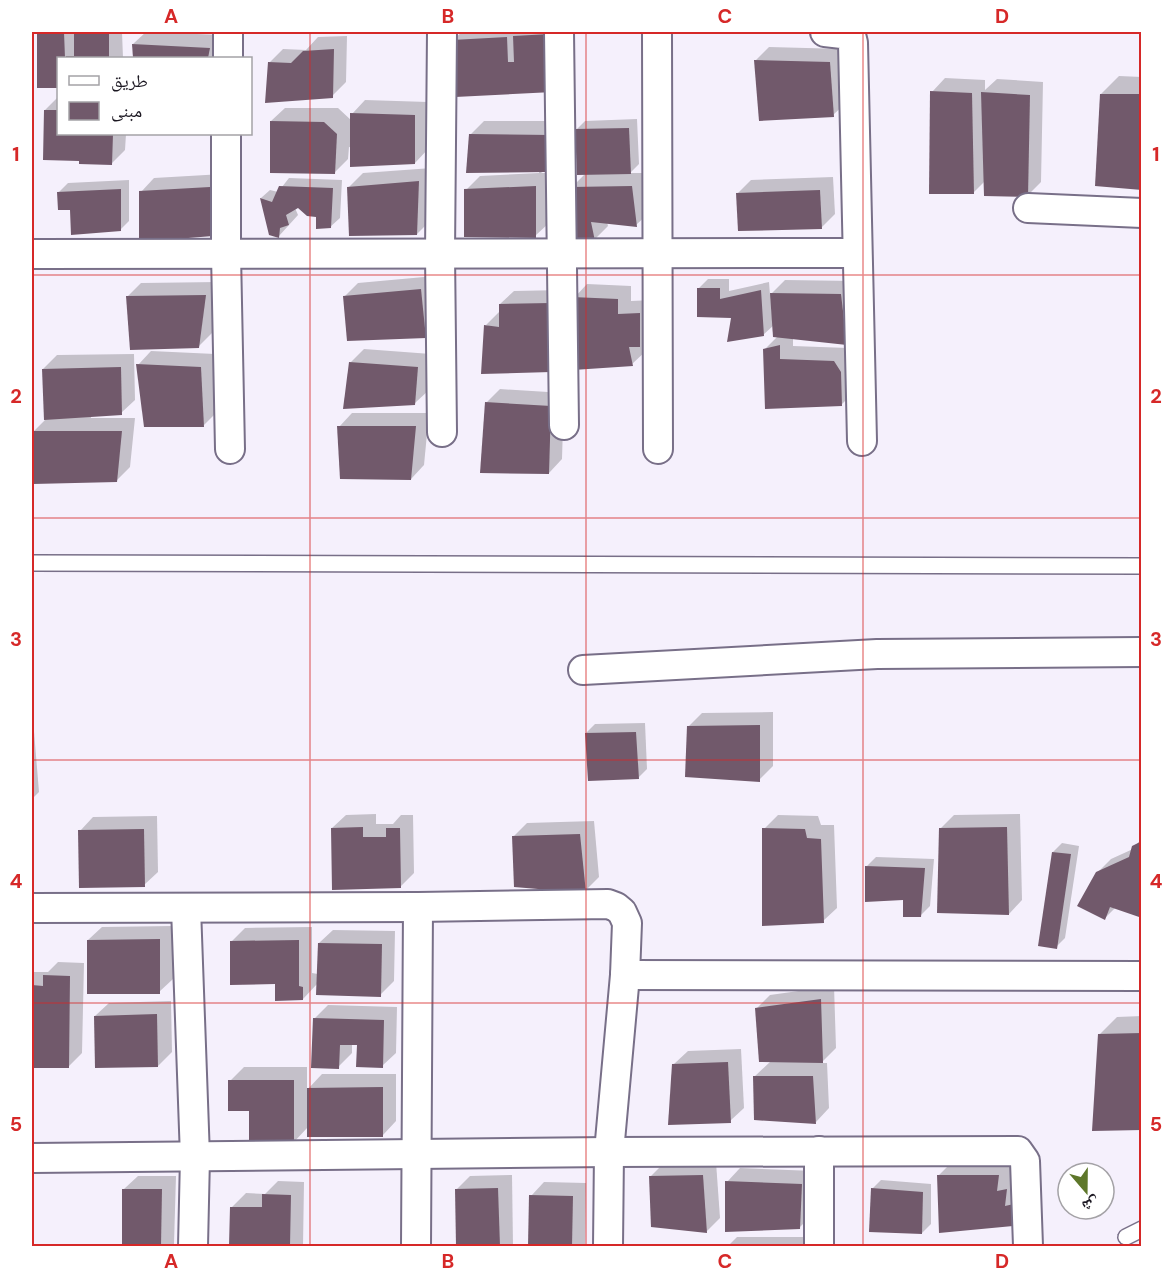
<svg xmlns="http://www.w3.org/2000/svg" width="1173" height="1278" viewBox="0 0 1173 1278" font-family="'DM Sans','Noto Naskh Arabic',sans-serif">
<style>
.shadow{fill:#0003}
.building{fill:#71596b}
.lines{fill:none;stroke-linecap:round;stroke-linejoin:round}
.lane-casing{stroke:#786f88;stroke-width:18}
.street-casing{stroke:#786f88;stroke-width:32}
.lane{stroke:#fff;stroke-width:15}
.street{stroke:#fff;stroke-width:28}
.grid{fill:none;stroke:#d62828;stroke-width:1.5;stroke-opacity:0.55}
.neatline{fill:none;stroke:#d62828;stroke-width:2}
.grid-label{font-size:20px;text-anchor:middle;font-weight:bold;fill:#d62828}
</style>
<rect width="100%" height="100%" fill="#f5f0fc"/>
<g class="shadow">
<path d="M40 32H122L123 58H58V87H39Z"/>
<path d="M146 32 223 35 219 58H134L133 44Z"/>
<path d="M462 32H564L552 90 453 40Z"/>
<path d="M347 36 346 82 332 96 269 63 283 49 306 50 318 37Z"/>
<path d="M769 47 844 49 847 102 833 115 756 60Z"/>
<path d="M1119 76 1142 77V189L1101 94Z"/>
<path d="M945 78 985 80V90L997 79 1043 82 1041 182 1027 196 985 181 973 193 932 92Z"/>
<path d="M58 97V134H126L125 150 112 163 80 159H44L45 110Z"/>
<path d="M365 100 428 102V149L415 163 349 147 348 159 334 173 271 121 285 108H338L352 121V114Z"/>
<path d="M637 119 639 164 630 173H645L650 212 636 225 607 222 608 226 595 239 572 187 586 173 576 130 585 121Z"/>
<path d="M484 121H563L558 157 541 173H549V223L535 236 466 190 480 176 539 173V171L470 135Z"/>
<path d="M432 168 431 220 417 234 349 187 363 173Z"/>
<path d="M223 174 226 220 141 192 154 178Z"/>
<path d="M833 177 835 214 821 228 737 194 751 180Z"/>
<path d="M289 178 342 180 340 218 330 227 317 215 298 206 295 208 298 215 279 236 261 198 270 190 278 192Z"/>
<path d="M129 180V221L120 230 59 192 68 183Z"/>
<path d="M435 276 439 323 425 337 344 297 358 283Z"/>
<path d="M708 279H729V291L769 282 770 295 785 280 854 281 860 330 793 337V346L848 348 855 391 841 405 765 349 778 336 774 325 763 335 732 317 699 288Z"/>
<path d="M218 282 212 333 198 347 128 296 141 283Z"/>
<path d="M587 284 631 286V301L653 300 646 351 632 364 574 298Z"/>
<path d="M564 290V357L486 325 500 311V304L514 291Z"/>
<path d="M364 349 431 354 429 390 415 403 350 363Z"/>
<path d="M151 351 215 354 217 412 203 426 138 365Z"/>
<path d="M134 354 135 400 121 413 91 415V418H135L130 467 116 481 34 431 45 420 43 369 57 355Z"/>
<path d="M500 389 564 393 562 459 549 473 486 403Z"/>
<path d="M352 413H429L424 465 411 479 339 427Z"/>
<path d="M32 707 39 792 32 799Z"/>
<path d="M773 712V766L759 780 688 727 702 713Z"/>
<path d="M645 723 647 769 638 778 586 733 595 724Z"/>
<path d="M376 814V824H393L401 815H413L414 873 400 887 332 828 346 815Z"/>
<path d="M1020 814 1022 900 1009 914 940 829 954 815Z"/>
<path d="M778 815 818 816 821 825H834L837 908 823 921 764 829Z"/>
<path d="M157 816 158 872 144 885 80 831 93 817Z"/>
<path d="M594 821 599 877 585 891 514 836 527 823Z"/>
<path d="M1142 838V917L1116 907 1105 918 1097 873 1111 859 1133 849Z"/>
<path d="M1062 843 1079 846 1065 938 1056 947 1053 852Z"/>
<path d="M876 857 934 859 930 906 921 915 867 866Z"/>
<path d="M173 926V979L159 992 88 940 102 927Z"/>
<path d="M312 927V973L318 974 319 943 333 930 395 931 394 981 380 995 318 983 303 999 231 942 245 928Z"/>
<path d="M58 962 84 963 82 1053 69 1066H32V972H48Z"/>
<path d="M834 986 836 1048 821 1063H827L829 1108 816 1122 754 1077 771 1061 756 1009 770 995Z"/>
<path d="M171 1001 172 1052 158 1066 95 1016 109 1003Z"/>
<path d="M328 1005 397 1007 396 1053 382 1066 359 1044H352V1053L338 1067 314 1019Z"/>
<path d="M1142 1016V1129L1099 1035 1117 1017Z"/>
<path d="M741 1049 744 1108 730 1121 674 1064 688 1051Z"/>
<path d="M244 1067H307V1090L322 1074H396V1121L383 1135 308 1127 293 1143 251 1110 230 1081Z"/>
<path d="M716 1162 720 1218 706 1232 650 1177 664 1163Z"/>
<path d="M952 1162H1012L1010 1179 1020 1176 1013 1224 938 1176Z"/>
<path d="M740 1168 815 1171 813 1214 800 1227 727 1182Z"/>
<path d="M512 1175 513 1246H458L457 1189 470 1176Z"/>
<path d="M138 1176H176L174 1244 172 1246H123L124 1189Z"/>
<path d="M881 1180 931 1184V1224L922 1233 872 1189Z"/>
<path d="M278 1181 304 1182 303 1246H231L232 1207 246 1193 265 1194Z"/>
<path d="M544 1182 586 1183 585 1246H530L531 1196Z"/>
<path d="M737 1237H809V1246H728Z"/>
</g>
<g class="building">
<path d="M37 32H64L65 58H58V88H37Z"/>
<path d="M109 32V58H66V56H74V33Z"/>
<path d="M550 34 553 92 455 97 452 40 507 37 508 62H514L513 36Z"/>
<path d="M132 44 210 48 208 58H133Z"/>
<path d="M334 49 333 98 265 103 268 62 291 63 303 51Z"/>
<path d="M754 60 830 62 834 117 759 121Z"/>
<path d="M930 91 972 93 974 194H929Z"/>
<path d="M981 92 1030 95 1028 197 984 196Z"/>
<path d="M1100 94H1142V190L1095 186Z"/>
<path d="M44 110H58V134H113L112 165 79 164V161L43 160Z"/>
<path d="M350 113 415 115V164L350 167Z"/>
<path d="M270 121 324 122 337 134 335 174 270 173Z"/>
<path d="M629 128 631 174 577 175 575 129Z"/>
<path d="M469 134 551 135 545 172 466 173Z"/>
<path d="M419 181 417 235 349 236 347 187Z"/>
<path d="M279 186 333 188 331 228 316 229V217L307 216 298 208 286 215 289 225 280 228 279 238 269 235 260 198 272 202Z"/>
<path d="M536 186V238L464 237V189Z"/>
<path d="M632 186 637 227 591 222 595 241 572 240 571 187Z"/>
<path d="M210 187 213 236 139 242V191Z"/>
<path d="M121 189V231L71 235 70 210H58L57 192Z"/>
<path d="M820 190 822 229 738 231 736 193Z"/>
<path d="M697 288H720V299L761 290 764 336 727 342 731 318 697 317Z"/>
<path d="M421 289 426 338 347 341 343 296Z"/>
<path d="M770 293 841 294 847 345 773 337Z"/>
<path d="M206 295 199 348 130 350 126 296Z"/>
<path d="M572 297 618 299V314L640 313V347H629L633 366 573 370Z"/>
<path d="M551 303V372L481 374 484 325 499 327V304Z"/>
<path d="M780 345V359L834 361 841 372 842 406 765 409 763 349Z"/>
<path d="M349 362 418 367 415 405 343 409Z"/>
<path d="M136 364 201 367 204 427H144Z"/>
<path d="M121 367 122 415 44 420 42 369Z"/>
<path d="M485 402 551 406 549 474 480 473Z"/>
<path d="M337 426H416L411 480 340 479Z"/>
<path d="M32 431H122L117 482 33 484Z"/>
<path d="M760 725V782L685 777 687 726Z"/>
<path d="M636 732 639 779 588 781 585 733Z"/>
<path d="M363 827V837H386V828H400L401 888 332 890 331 828Z"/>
<path d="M1007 827 1009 915 937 913 939 828Z"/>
<path d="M762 828 805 829 807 838 821 839 824 923 762 926Z"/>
<path d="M144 829 145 887 79 888 78 830Z"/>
<path d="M580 834 586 893 514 887 512 836Z"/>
<path d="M1142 841V918L1110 907 1105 920 1077 906 1096 872 1129 857 1132 846Z"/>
<path d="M1052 852 1071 854 1057 949 1038 946Z"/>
<path d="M865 866 925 868 921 917H903V900L865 902Z"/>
<path d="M160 939V994H87V940Z"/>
<path d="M299 940V986L303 987V1000L275 1001V984L230 985V941Z"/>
<path d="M318 943 382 944 381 997 316 995Z"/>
<path d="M43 975 70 976 69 1068H32V985L43 986Z"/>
<path d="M821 999 823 1063 759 1062 755 1008Z"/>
<path d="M157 1014 158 1067 95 1068 94 1016Z"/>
<path d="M313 1018 384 1020 383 1068 356 1067 357 1045H340L339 1069 311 1068Z"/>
<path d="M1142 1033V1130L1092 1131 1098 1034Z"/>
<path d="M728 1062 731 1123 668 1125 672 1064Z"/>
<path d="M753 1076H813L816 1124 754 1120Z"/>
<path d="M228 1080H294V1144H249V1111H228Z"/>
<path d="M383 1087V1137H307V1088Z"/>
<path d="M703 1175 707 1233 651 1227 649 1176Z"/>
<path d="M937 1175H999L997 1191 1007 1189 1005 1206 1014 1204 1013 1226 939 1233Z"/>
<path d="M725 1181 802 1184 800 1229 725 1232Z"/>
<path d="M498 1188 500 1246H456L455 1189Z"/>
<path d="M871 1188 923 1192 922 1234 869 1232Z"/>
<path d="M122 1189H162L161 1246H122Z"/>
<path d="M262 1194 291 1195 290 1246H229L230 1207H262Z"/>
<path d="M529 1195 573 1196 572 1246H528Z"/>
</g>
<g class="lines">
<defs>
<g id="lane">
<path d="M32 563 1142 566"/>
<path d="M1126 1237 1142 1229"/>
</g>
<g id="street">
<path d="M559 32 564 425"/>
<path d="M657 32 658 449"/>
<path d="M825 32 851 35 853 43 862 441"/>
<path d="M228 58V32"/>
<path d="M226 134V254L230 449"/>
<path d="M1028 208 1142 213"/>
<path d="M32 254 857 253"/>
<path d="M442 432 440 253 442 32"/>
<path d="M583 670 877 654 1142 652"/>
<path d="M32 908 418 907 608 904 616 907 622 912 627 923 625 975 609 1152 608 1246"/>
<path d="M186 908 195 1157 193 1246"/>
<path d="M625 975 1142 976"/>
<path d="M32 1158 609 1152 1018 1151 1025 1161 1028 1246"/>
<path d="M416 1246 418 907"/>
<path d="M819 1246V1151"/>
</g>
</defs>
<use href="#lane" class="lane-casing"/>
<use href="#street" class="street-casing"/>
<use href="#lane" class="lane"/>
<use href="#street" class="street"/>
</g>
<path class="grid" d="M310 32V1246M586 32V1246M863 32V1246M32 275H1142M32 518H1142M32 760H1142M32 1003H1142"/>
<rect width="1173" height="1278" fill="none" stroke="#ffffff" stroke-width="66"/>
<rect x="57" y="57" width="195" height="78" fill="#ffffff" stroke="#a4a2a6" stroke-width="1.5"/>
<rect x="69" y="76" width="30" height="9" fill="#ffffff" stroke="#a4a2a6" stroke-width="1.5"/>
<text x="111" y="87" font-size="18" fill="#1b1721">طريق</text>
<rect x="69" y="102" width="30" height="18" fill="#71596b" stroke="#a4a2a6" stroke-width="1.5"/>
<text x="111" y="117" font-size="18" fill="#1b1721">مبنى</text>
<g transform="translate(1086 1191) rotate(160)"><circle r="28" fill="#ffffff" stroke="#a4a2a6" stroke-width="1.5"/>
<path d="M0-4.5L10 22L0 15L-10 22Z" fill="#5e772a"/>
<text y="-9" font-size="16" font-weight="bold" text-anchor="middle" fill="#1b1721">ش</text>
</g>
<rect x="33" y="33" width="1107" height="1212" class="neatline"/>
<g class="grid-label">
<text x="171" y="23">A</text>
<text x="448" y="23">B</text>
<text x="725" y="23">C</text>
<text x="1002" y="23">D</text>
<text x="16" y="161">1</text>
<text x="1156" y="161">1</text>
<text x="16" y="403">2</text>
<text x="1156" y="403">2</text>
<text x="16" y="646">3</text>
<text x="1156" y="646">3</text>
<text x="16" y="888">4</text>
<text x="1156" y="888">4</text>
<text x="16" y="1131">5</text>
<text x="1156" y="1131">5</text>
<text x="171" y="1268">A</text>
<text x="448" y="1268">B</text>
<text x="725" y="1268">C</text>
<text x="1002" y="1268">D</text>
</g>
</svg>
